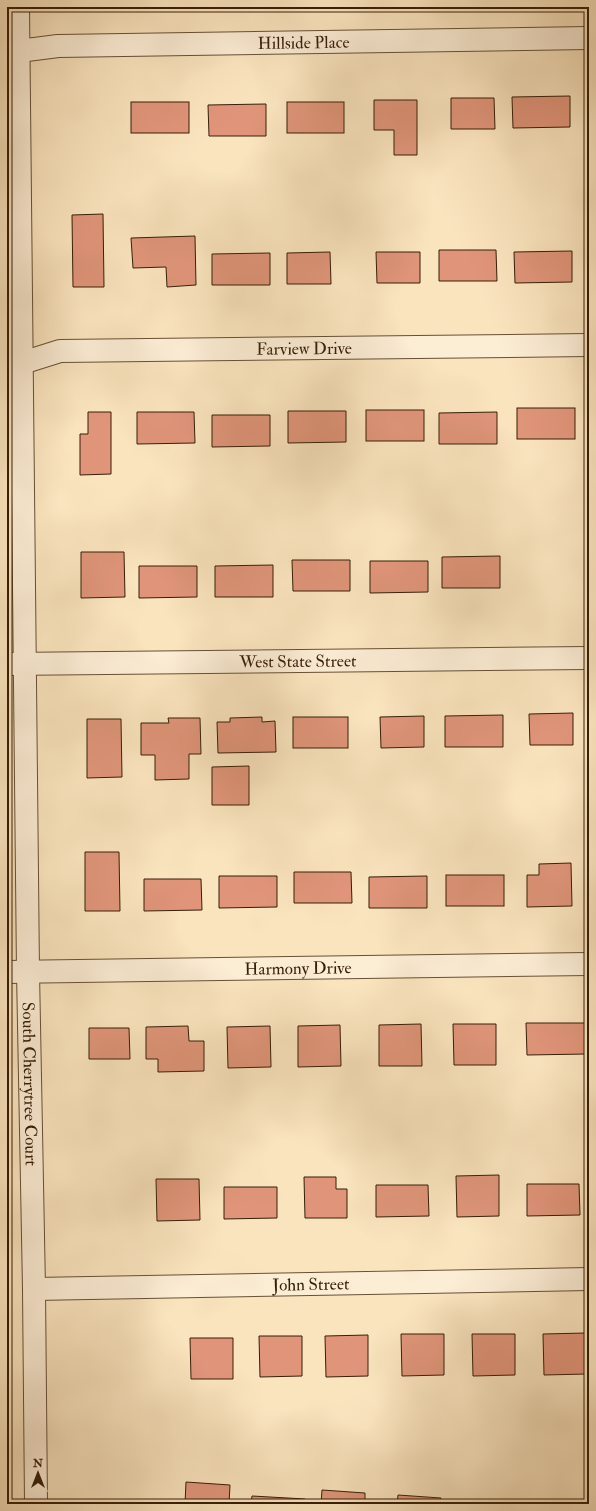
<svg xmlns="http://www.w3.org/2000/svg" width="596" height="1511" viewBox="0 0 596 1511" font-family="'IM FELL Double Pica',serif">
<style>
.building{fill:#e0957a;stroke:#361e07}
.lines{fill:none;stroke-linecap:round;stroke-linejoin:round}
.minor-casing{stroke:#675035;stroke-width:24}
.minor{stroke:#fcedd5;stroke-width:22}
.labels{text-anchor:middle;stroke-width:4;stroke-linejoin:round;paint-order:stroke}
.street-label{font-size:17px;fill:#361e07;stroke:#fcedd5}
</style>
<rect width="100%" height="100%" fill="#fae4be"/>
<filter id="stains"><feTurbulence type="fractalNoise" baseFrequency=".005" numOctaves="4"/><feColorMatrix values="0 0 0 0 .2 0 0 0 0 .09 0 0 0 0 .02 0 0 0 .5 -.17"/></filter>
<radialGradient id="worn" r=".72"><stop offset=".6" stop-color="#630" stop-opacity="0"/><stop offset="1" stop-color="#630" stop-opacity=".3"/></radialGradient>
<g class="building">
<path d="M570 96V127L513 128 512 97Z"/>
<path d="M451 98H494L495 129H451Z"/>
<path d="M374 100H417V155H394V130H374Z"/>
<rect x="131" y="102" width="58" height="31"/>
<rect x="287" y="102" width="57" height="31"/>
<path d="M266 104V136H209L208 105Z"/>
<path d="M103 214 104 287H73L72 215Z"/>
<path d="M195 236 196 285 167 287 166 267 133 268 131 238Z"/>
<path d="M439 250H496L497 281H439Z"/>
<path d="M572 251V282L515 283 514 252Z"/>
<path d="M330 252 331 284H287V253Z"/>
<path d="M376 252H420V283H377Z"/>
<path d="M270 253V285H212V254Z"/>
<rect x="517" y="408" width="58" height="31"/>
<rect x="366" y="410" width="58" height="31"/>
<path d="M288 411H346V442L288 443Z"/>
<path d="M88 412H111V474L80 475V434H88Z"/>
<path d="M137 412H194L195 443 137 444Z"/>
<path d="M497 412V444H439V413Z"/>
<path d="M212 415H270V446L212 447Z"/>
<path d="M81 552H124L125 597 81 598Z"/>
<path d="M500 556V588H442V557Z"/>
<path d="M292 560H350V591H293Z"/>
<path d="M370 561H428V592L370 593Z"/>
<path d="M273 565V597H215V566Z"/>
<path d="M139 566H197V597L139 598Z"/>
<path d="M573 713V745H530L529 714Z"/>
<path d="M503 715V747H445V716Z"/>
<path d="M424 716V747L381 748 380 717Z"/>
<path d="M262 717V722L275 721 276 752 218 753 217 722H230V718Z"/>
<rect x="293" y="717" width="55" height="31"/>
<path d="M168 718H200L201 754H189V779L155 780V755H141V723H169Z"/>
<path d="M87 719H121L122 777 87 778Z"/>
<path d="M249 766V805H212V767Z"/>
<path d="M85 852H119L120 911H85Z"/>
<path d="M571 863 572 906 527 907V875H539V864Z"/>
<path d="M294 872H351L352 903H294Z"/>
<rect x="446" y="875" width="58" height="31"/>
<path d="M219 876H277V907L219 908Z"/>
<path d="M427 876V908H369V877Z"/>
<path d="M144 879H201L202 910 144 911Z"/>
<path d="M526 1023H587V1054L527 1055Z"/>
<path d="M421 1024 422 1066H379V1025Z"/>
<path d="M453 1024H496V1065H454Z"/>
<path d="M340 1025 341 1066 298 1067V1026Z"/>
<path d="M188 1026 189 1041H204V1071L158 1072V1059H146V1027Z"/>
<path d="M270 1026 271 1067 228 1068 227 1027Z"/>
<path d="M89 1028H129L130 1059H89Z"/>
<path d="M499 1175V1216L457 1217 456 1176Z"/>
<path d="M304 1177H336V1189H347V1218H305Z"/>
<path d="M156 1179H199L200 1220 157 1221Z"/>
<path d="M527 1184H579L580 1215 527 1216Z"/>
<path d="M376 1185H428L429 1216 376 1217Z"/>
<path d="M224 1187H277V1218L224 1219Z"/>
<path d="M586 1333 587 1374 544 1375 543 1334Z"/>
<path d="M401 1334H444V1375L402 1376Z"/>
<path d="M472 1334H515V1375L473 1376Z"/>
<path d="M368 1335V1376L326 1377 325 1336Z"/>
<path d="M259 1336H302V1376L260 1377Z"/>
<path d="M190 1338H233V1379H191Z"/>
<path d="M186 1482 230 1485 229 1504H185Z"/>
<path d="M322 1490 365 1493V1504H321Z"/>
<path d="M398 1495 441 1498 440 1504H397Z"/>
<path d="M252 1496 305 1499 304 1504H251Z"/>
</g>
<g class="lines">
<defs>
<g id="minor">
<path id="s1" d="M18 7 28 972 34 1289 36 1504"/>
<path id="s2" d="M19 51 58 46 589 38"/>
<path id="s3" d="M8 364 22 363 60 351 589 345"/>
<path id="s4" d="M7 664 589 658"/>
<path id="s5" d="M7 972 589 964"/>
<path id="s6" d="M34 1289 589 1279"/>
</g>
</defs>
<use href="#minor" class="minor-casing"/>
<use href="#minor" class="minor"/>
</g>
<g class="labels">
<g class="street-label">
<text dy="6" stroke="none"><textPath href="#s2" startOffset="285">Hillside Place</textPath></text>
<text dy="6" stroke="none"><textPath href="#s3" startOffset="298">Farview Drive</textPath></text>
<text dy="6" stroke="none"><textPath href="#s4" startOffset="291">West State Street</textPath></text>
<text dy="6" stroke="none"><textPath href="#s5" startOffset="291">Harmony Drive</textPath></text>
<text dy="6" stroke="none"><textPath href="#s1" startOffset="1077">South Cherrytree Court</textPath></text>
<text dy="6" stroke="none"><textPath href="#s6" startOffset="277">John Street</textPath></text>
</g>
</g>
<rect width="596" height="1511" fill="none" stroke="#fae4be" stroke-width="24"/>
<rect x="8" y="8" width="580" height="1495" fill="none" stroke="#361e07" stroke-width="2"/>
<rect x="12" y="12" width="572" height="1487" fill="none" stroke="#361e07"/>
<g transform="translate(38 1473)" stroke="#fcedd5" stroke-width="3" paint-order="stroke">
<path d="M0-3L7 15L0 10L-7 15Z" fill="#361e07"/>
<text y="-6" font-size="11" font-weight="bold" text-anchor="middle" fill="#361e07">N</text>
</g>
<rect width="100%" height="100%" filter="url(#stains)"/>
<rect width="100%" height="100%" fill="url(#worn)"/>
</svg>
